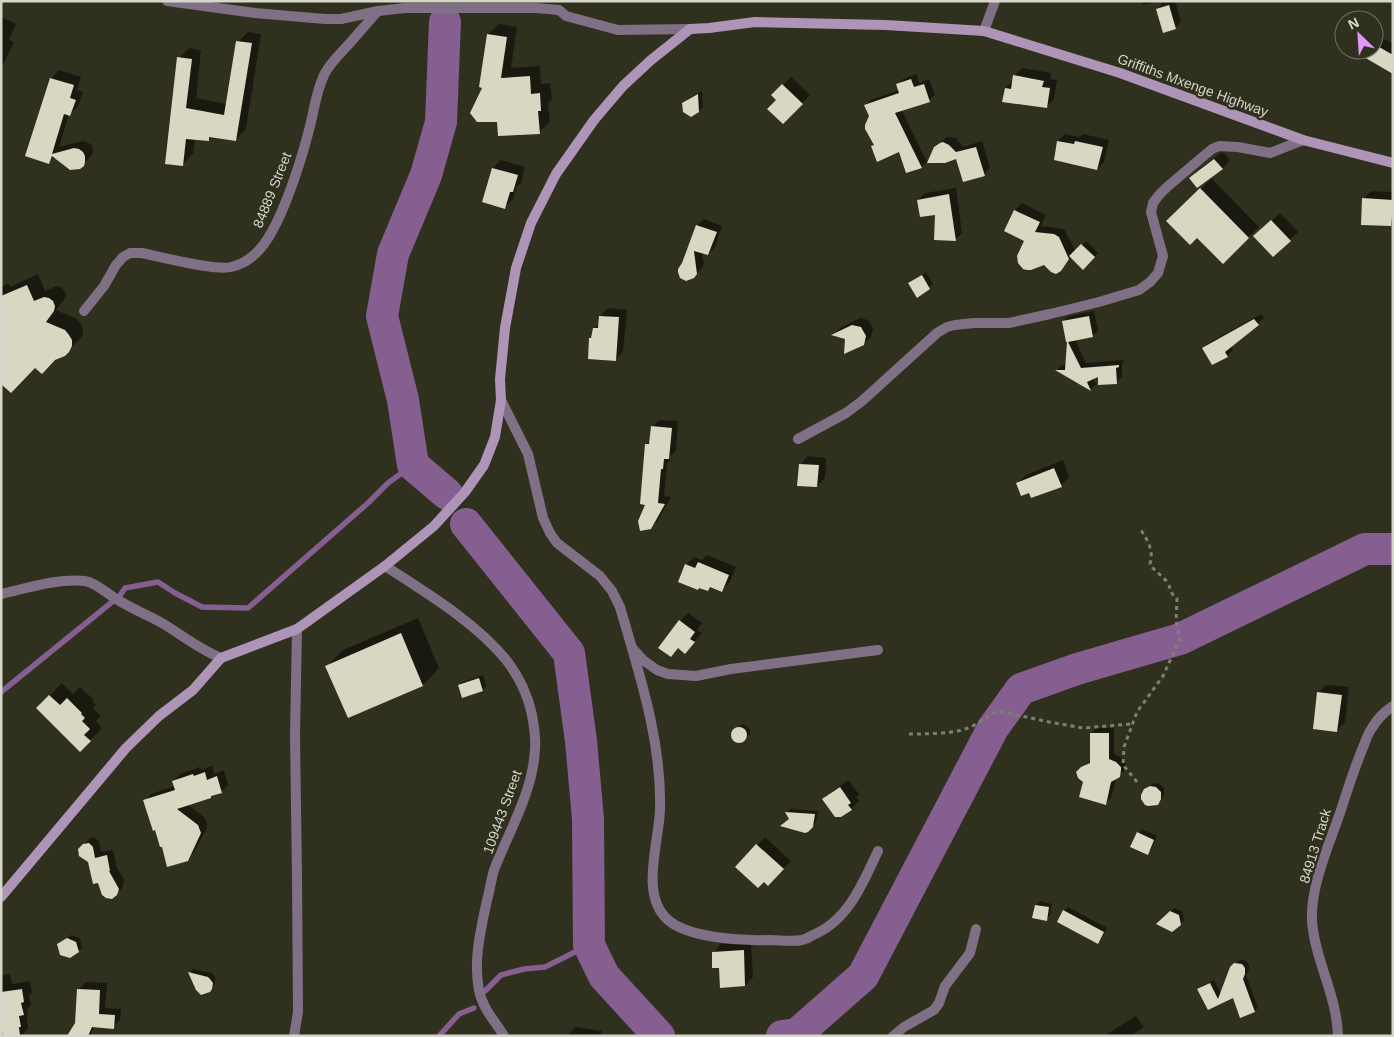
<svg xmlns="http://www.w3.org/2000/svg" width="1394" height="1037" viewBox="0 0 1394 1037" font-family="Arial,sans-serif">
<style>
.shadow{fill:#0007}
.lines{fill:none;stroke-linecap:round;stroke-linejoin:round}
.stream{stroke:#845f8f;stroke-width:5.5}
.river{stroke:#845f8f;stroke-width:32}
.building{fill:#d7d7c2}
.path{stroke:#808071;stroke-width:3;stroke-dasharray:4 4;stroke-linecap:butt}
.lane{stroke:#807085;stroke-width:10}
.street{stroke:#807085;stroke-width:10}
.secondary{stroke:#ae94b7;stroke-width:10}
.labels{text-anchor:middle;stroke-width:5;stroke-linejoin:round;paint-order:stroke}
.street-label{font-size:14px;fill:#d6d6cb;stroke:#30301f}
</style>
<rect width="100%" height="100%" fill="#30301f"/>
<g class="shadow">
<path d="M1142 1H1158L1143 5Z"/>
<path d="M1160 1H1175L1181 22 1175 28 1157 9 1162 5Z"/>
<path d="M1 17 16 24 9 40 14 42 1 69Z"/>
<path d="M499 24 517 27 511 68 540 66 541 84 550 83 552 99 548 103 550 122 539 132 498 120 484 87 488 34Z"/>
<path d="M248 32 261 34 246 129 236 139 212 136 208 140 195 138 193 154 183 164 179 58 189 48 201 50 196 98 227 104 238 42Z"/>
<path d="M1374 33 1393 44V73L1354 50H1374Z"/>
<path d="M1022 68 1051 73 1050 79 1057 80 1054 99 1046 107 1006 88 1013 81 1014 76Z"/>
<path d="M59 70 81 77 77 90 83 92 78 107 69 114 59 147 83 141 91 144 93 148V152L91 156 83 165 55 156 49 162 51 79Z"/>
<path d="M917 74 919 83 929 79 935 95 929 100 901 109 927 162 921 167 900 151 872 146 875 144 871 116 865 105 871 100 899 90 898 85 903 79Z"/>
<path d="M791 77 810 95 783 123 778 100 773 95Z"/>
<path d="M702 91 703 107 699 111 684 103 688 99Z"/>
<path d="M1065 134 1080 137 1083 134 1109 140 1104 162 1097 169 1058 141Z"/>
<path d="M947 137 956 138 963 147 982 141 990 168 984 174 957 157 935 148Z"/>
<path d="M1222 152 1230 160 1223 168 1210 177 1259 227 1223 262 1197 236 1168 221 1211 179 1210 177 1190 178 1199 170Z"/>
<path d="M501 160 525 167 521 183 516 187 513 199 505 207 484 201 493 168Z"/>
<path d="M956 188 962 233 956 239 936 213 918 200 925 193Z"/>
<path d="M1371 191 1393 192V222L1390 224 1363 199Z"/>
<path d="M1022 203 1046 215 1041 226 1064 229 1076 252 1086 241 1098 253 1083 268 1071 257 1060 270 1026 241 1005 231 1015 210Z"/>
<path d="M1280 213 1298 232 1273 255 1255 236Z"/>
<path d="M704 219 722 226 715 247 708 254 702 252 704 263 702 268 695 275 686 279 697 226Z"/>
<path d="M926 272 933 284 917 296 910 284Z"/>
<path d="M38 274 45 291 56 286 61 287 64 290 66 294 65 298 56 310 77 319 80 323 83 329V334L80 339 64 355 1 382V287L8 283 10 287Z"/>
<path d="M608 308 627 310 623 352 615 360 593 336 594 329 599 324 600 317Z"/>
<path d="M1094 311 1098 331 1092 336 1075 339 1086 363 1124 360 1122 363V377L1117 382 1099 375 1093 378 1096 384 1091 389 1057 370 1062 365H1067L1069 341 1063 321 1069 316Z"/>
<path d="M1261 314 1264 318 1231 346 1233 350 1227 356 1204 348 1210 342Z"/>
<path d="M860 318 868 320 873 328 871 337 863 344 833 335 840 328Z"/>
<path d="M659 420 678 421 676 451 670 456V460L667 463 664 496 671 497 658 520 651 528 647 504 646 444 651 440 652 427Z"/>
<path d="M808 456 826 458 825 478 817 486 800 465Z"/>
<path d="M1063 460 1069 477 1061 485 1030 492 1018 483 1026 475Z"/>
<path d="M707 555 736 567 730 582 722 590 711 586 707 590 699 587 686 565 694 557 702 560Z"/>
<path d="M688 613 702 623 697 630 702 633 685 652 679 647 671 655 660 648 680 621Z"/>
<path d="M418 618 439 668 423 685 348 716 327 666 343 650Z"/>
<path d="M483 675 486 686 483 690 463 697 459 686 463 682Z"/>
<path d="M62 683 73 694 80 687 94 700 92 701 96 705 93 708 101 716 96 721 102 728 80 750 38 708Z"/>
<path d="M1326 685 1349 687 1345 722 1337 731 1318 693Z"/>
<path d="M742 724 746 725 750 730V734L742 741H735L732 735 734 731Z"/>
<path d="M1096 728H1114V754L1124 759 1126 765 1124 771 1116 778 1111 798 1105 803 1084 782 1082 767 1091 761V734Z"/>
<path d="M212 766 214 774 224 770 228 785 221 792 187 804 205 818 207 823V828L194 852 187 860 163 845 145 801 151 794 175 786 173 781 180 774 200 767 201 770Z"/>
<path d="M848 780 859 794 856 797 859 801 851 809 824 800 832 792Z"/>
<path d="M1158 783 1164 788V794L1161 800 1158 804 1143 793 1152 784Z"/>
<path d="M790 809 818 811 816 822 808 831 790 819 787 812Z"/>
<path d="M1142 829 1157 836 1151 850 1148 853 1138 833Z"/>
<path d="M765 837 791 861 776 876 737 867Z"/>
<path d="M90 838H95L99 841 101 852 113 850 116 863 115 864 124 880 123 887 116 894 79 850Z"/>
<path d="M1040 901 1052 904 1050 915 1046 919 1036 905Z"/>
<path d="M1068 907 1107 928 1101 938 1098 942 1064 911Z"/>
<path d="M1174 908 1182 911 1184 920 1181 924H1158Z"/>
<path d="M71 935 80 938 82 948 78 951 63 941Z"/>
<path d="M751 943 753 977 745 985 720 967 713 953 721 944Z"/>
<path d="M1239 960H1244L1249 964V969L1246 975 1258 1008 1254 1011 1233 996 1208 1009 1199 990 1202 986 1214 980 1221 994 1231 968Z"/>
<path d="M193 969 212 973 215 977V984L207 992 190 973Z"/>
<path d="M10 974 12 984 30 981 32 993 29 995 31 1005 27 1009 28 1017 27 1019 28 1029 21 1036H4L3 1029H1V975Z"/>
<path d="M86 982 107 983 105 1008 121 1009 120 1020 113 1027 95 1026 90 1036H74L78 990Z"/>
<path d="M1136 1016 1144 1027 1131 1036H1104Z"/>
<path d="M575 1027 602 1031 601 1036H567Z"/>
</g>
<g class="lines">
<g class="stream">
<path d="M119 597 125 588 158 582 175 593 202 607 248 608 368 503 388 483 413 465"/>
<path d="M1 692 112 602"/>
<path d="M485 991 501 975 524 969 545 967 589 945"/>
<path d="M439 1036 459 1014 474 1008"/>
</g>
<g class="river">
<path d="M445 22 441 122 426 175 393 254 382 316 403 400 413 465 447 494"/>
<path d="M466 524 569 653 581 741 588 819 589 945 604 976 659 1036"/>
<path d="M782 1036 797 1034 863 976 993 728 1021 689 1077 669 1180 639 1365 549H1393"/>
</g>
</g>
<g class="building">
<path d="M1169 5 1176 29 1163 33 1156 9Z"/>
<path d="M487 34 507 37 501 78 530 76 531 94 540 93 541 111H538L540 134 498 136 497 122H477L470 113 482 88 479 87Z"/>
<path d="M236 41 252 43 236 141 209 137V141L186 139 183 166 165 164 177 57 192 59 186 108 224 115Z"/>
<path d="M1374 44 1393 55V74L1352 50H1374Z"/>
<path d="M1013 75 1044 81 1042 87 1050 88 1047 108 1002 102 1005 88 1011 89Z"/>
<path d="M50 78 74 85 70 98 76 100 70 116 64 114 52 154 74 148 79 149 83 152 85 156V162L84 166 80 169 70 170 52 156 49 164 25 156Z"/>
<path d="M911 79 914 87 924 84 930 102 895 113 922 168 906 173 899 152 877 162 871 146 874 145 865 129V125L869 116 864 105 899 93 896 84Z"/>
<path d="M782 84 803 104 783 124 767 109 776 100 771 95Z"/>
<path d="M698 94 699 112 691 117 683 112 682 103Z"/>
<path d="M1057 141 1074 144 1075 141 1103 147 1097 170 1054 160Z"/>
<path d="M943 142 949 145 956 152 976 147 985 176 963 182 956 159 945 163H927L934 147 940 143Z"/>
<path d="M1214 159 1223 169 1197 188 1189 178Z"/>
<path d="M492 168 518 175 513 192H510L505 209 482 202Z"/>
<path d="M1200 188 1249 238 1223 264 1197 238 1190 245 1166 221Z"/>
<path d="M949 194 956 241 934 240 935 215 920 217 917 200Z"/>
<path d="M1362 198 1393 200V216H1392L1391 226 1361 225Z"/>
<path d="M1014 210 1040 222 1035 232 1054 234 1059 237 1069 259 1061 271 1056 274 1051 272 1044 265 1031 270H1027L1023 269 1018 263 1017 256 1024 241 1004 231Z"/>
<path d="M1271 220 1291 241 1273 257 1253 236Z"/>
<path d="M696 225 717 232 708 255 694 251 697 274 694 278 686 281 680 278 678 272V269L682 263Z"/>
<path d="M1081 244 1095 257 1083 270 1069 256Z"/>
<path d="M922 275 930 289 917 298 908 283Z"/>
<path d="M27 285 34 301 44 297 49 298 53 301 55 306 54 311 46 322 65 330 69 335 72 340V346L69 352 65 356 55 360 42 374 35 368 11 393 1 384V296Z"/>
<path d="M599 316 619 317 616 361 588 359 589 338H591L593 328H598Z"/>
<path d="M1089 316 1093 337 1068 342 1081 368 1119 365V367L1116 368 1117 384 1098 385V377L1087 382 1091 391 1055 370H1065L1067 342H1066L1062 321Z"/>
<path d="M1254 319 1259 325 1225 352 1228 357 1212 365 1202 348Z"/>
<path d="M852 325 861 327 866 336 864 345 844 354 845 339 831 335Z"/>
<path d="M651 426 672 428 669 459H664L663 469H661L658 503 665 504 651 529 640 531 638 521 645 505 640 504 645 444H649Z"/>
<path d="M799 464 819 465 817 487 797 486Z"/>
<path d="M1054 468 1062 487 1031 498 1029 493 1021 496 1016 483Z"/>
<path d="M698 562 729 575 722 592 710 587 708 591 699 588 698 590 678 582 685 564 695 568Z"/>
<path d="M679 620 695 632 690 639 695 642 685 654 678 648 671 657 658 648Z"/>
<path d="M401 633 423 686 348 718 325 666Z"/>
<path d="M479 678 483 691 462 698 458 685Z"/>
<path d="M1317 692 1342 695 1337 732 1313 729Z"/>
<path d="M49 695 60 705 67 698 82 713 81 714 85 718 82 721 90 729 84 735 91 741 80 752 36 708Z"/>
<circle cx="739" cy="735" r="8"/>
<path d="M1090 733H1109V759L1116 762 1121 767V770L1120 777 1111 782 1106 805 1079 797 1083 782 1078 778 1076 772 1081 767 1090 763Z"/>
<path d="M205 772 207 780 217 776 222 793 211 796V798L177 809 198 825 201 833 188 861 167 867 162 847H160L155 830 153 831 143 800 175 790 172 781 193 774 194 776Z"/>
<path d="M1150 786 1156 787 1161 792V799L1158 805 1148 806 1145 805 1141 799V795L1144 789Z"/>
<path d="M840 787 851 803 848 805 852 810 841 817H835L822 799Z"/>
<path d="M785 812 815 814 813 827 808 832 805 833 780 826 789 819Z"/>
<path d="M1137 832 1154 840 1148 855 1130 847Z"/>
<path d="M89 843 93 847 95 858 107 855 110 871H109L119 889 117 895 112 899 106 898 102 895 98 883 93 884 88 862 79 856 78 849 83 844Z"/>
<path d="M756 844 784 869 768 886 764 882 758 888 735 867Z"/>
<path d="M1035 905 1049 907 1047 921 1032 918Z"/>
<path d="M1063 910 1104 932 1098 944 1057 922Z"/>
<path d="M1170 911 1179 915 1181 925 1172 932 1156 924Z"/>
<path d="M67 938 76 942 79 952 70 958 60 955 57 944Z"/>
<path d="M744 950 745 986 720 988 719 968H712V952Z"/>
<path d="M1234 963 1242 964 1245 968V974L1243 979 1255 1012 1240 1018 1233 998 1208 1010 1197 989 1210 983 1218 999 1230 967Z"/>
<path d="M188 972 208 977 210 979 213 983 212 989 210 992 201 995 196 990Z"/>
<path d="M22 989 24 1002 21 1003 24 1015 19 1016 21 1027H19L20 1036H3L1 1027V992Z"/>
<path d="M77 989 100 990 99 1014 115 1015 114 1029 92 1027 88 1036H67L75 1023Z"/>
</g>
<g class="lines">
<g class="path">
<path d="M909 734C926 734 953 734 968 728 979 724 989 714 999 711L1049 722 1083 728 1131 724"/>
<path d="M1137 782 1123 765 1124 747 1137 712 1163 676 1180 639 1176 621 1177 598C1168 592 1172 589 1167 582 1162 575 1154 571 1150 564 1154 551 1148 541 1141 530"/>
</g>
<path class="lane" d="M632 648 643 660 657 670 668 674 696 676 731 669 878 650"/>
<g class="street">
<path d="M167 1 255 13 325 19H341L378 11 405 8H536L559 10 566 16 618 30 690 29"/>
<path d="M984 31 995 1"/>
<path d="M84 311 104 286 116 265 123 257 130 253H142C161 257 215 271 231 267 239 265 249 260 255 254 279 234 301 161 309 130 314 111 316 92 324 75 330 63 340 54 348 45 358 34 368 22 378 11"/>
<path d="M501 400 528 454 543 518 550 533 557 543 600 576 612 591 620 607C639 673 662 741 660 810 659 842 640 894 667 919 687 938 742 941 768 940 779 940 792 942 802 940 806 939 810 937 813 935 848 921 863 883 878 851"/>
<path d="M798 439 846 413 862 401 937 333 947 327 955 325 974 323H1009L1050 314 1099 302 1139 290 1150 282 1158 273 1163 256 1151 212 1153 203 1159 195 1167 187 1212 149 1219 146 1238 147 1270 153 1303 140"/>
<path d="M385 566C425 592 477 623 507 661 519 677 528 695 532 715 534 726 536 738 535 749 533 792 509 831 494 870 491 880 490 890 487 900 481 929 473 960 479 990 482 1008 495 1021 504 1036"/>
<path d="M1 594C28 588 57 578 85 581 97 583 107 594 118 600 132 609 148 615 162 623 182 635 199 649 221 658"/>
<path d="M294 1036 298 1012 297 877 295 735 297 629"/>
<path d="M893 1036 904 1027 934 1010 939 1003 945 986 970 953 976 929"/>
<path d="M1338 1036C1337 996 1315 960 1312 921 1310 886 1330 843 1341 810 1348 788 1355 766 1364 745 1366 740 1368 733 1372 728 1377 719 1384 712 1393 706"/>
</g>
<path class="secondary" d="M1 897 126 748 159 716 193 690 221 658 297 629 385 566 434 526 465 492 484 465 495 437 501 400 500 379 505 328 516 268 531 223 556 174 594 120 623 86 651 60 690 29 709 28 755 22 886 25 984 31 1120 73 1303 140 1393 163"/>
</g>
<g class="labels">
<g class="street-label">
<text transform="translate(1193 85) rotate(20)" y="5">Griffiths Mxenge Highway</text>
<text transform="translate(272 190) rotate(-68)" y="5">84889 Street</text>
<text transform="translate(502 812) rotate(-70)" y="5">109443 Street</text>
<text transform="translate(1315 846) rotate(-73)" y="5">84913 Track</text>
</g>
</g>
<rect width="1394" height="1037" fill="none" stroke="#d6d6cb" stroke-width="5"/>
<g transform="translate(1359 35) rotate(335)"><circle r="24" fill="#30301f" stroke="#727264"/>
<path d="M0-4L9 19L0 12L-9 19Z" fill="#dd99f3"/>
<text y="-8" font-size="14" font-weight="bold" text-anchor="middle" fill="#d6d6cb">N</text>
</g>
</svg>
